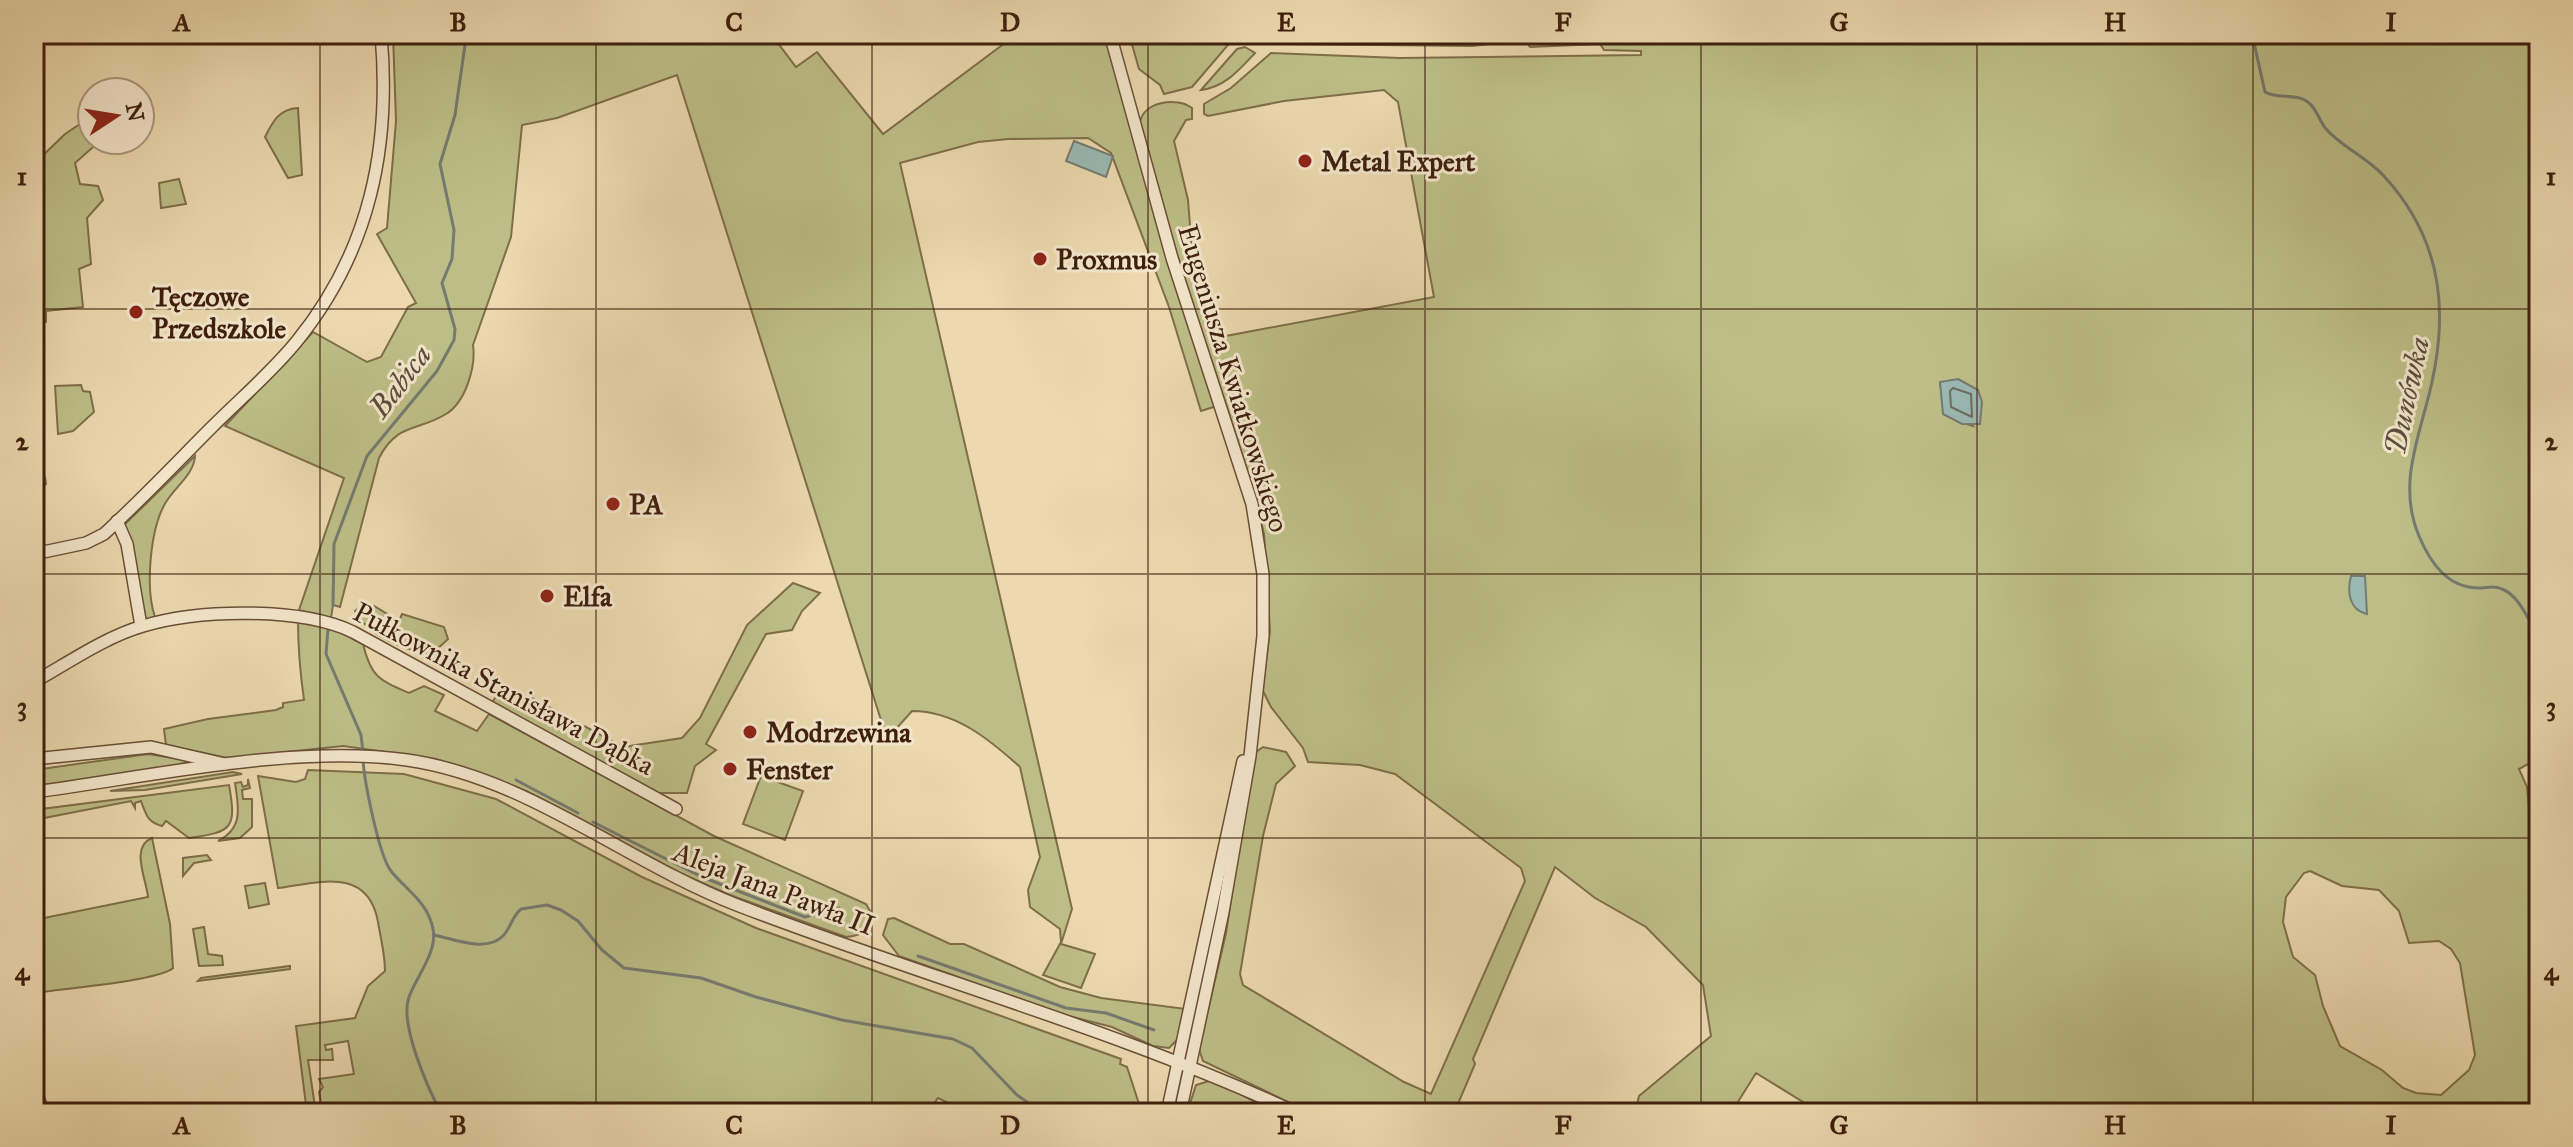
<svg xmlns="http://www.w3.org/2000/svg" width="2573" height="1147" viewBox="0 0 2573 1147" font-family="'IM FELL Great Primer',serif">
<style>
.green{fill:#bdbe87;stroke:#7e6e4a;stroke-width:2;fill-rule:evenodd}
.water{fill:#9ab9b3;stroke:#757b71;stroke-width:2}
.lines{fill:none;stroke-linecap:round;stroke-linejoin:round}
.shore{stroke:#6c6c60;stroke-width:2}
.stream{stroke:#757b71;stroke-width:3}
.minor-casing{stroke:#6a4e36;stroke-width:14}
.minor{stroke:#f3e6cb;stroke-width:11}
.grid{fill:none;stroke:#3e1f0d;stroke-width:2;stroke-opacity:0.55}
.poi-dot{fill:#8f2418;stroke:#f3e6cb;stroke-width:3}
.labels{text-anchor:middle;stroke-width:6;stroke-linejoin:round;paint-order:stroke}
.poi-label{font-size:28px;font-weight:bold;fill:#3e1f0d;stroke:#f3e6cb;text-anchor:start}
.street-label{font-size:28px;fill:#3e1f0d;stroke:#f3e6cb}
.water-label{font-size:30px;font-style:italic;fill:#5a4d3f;stroke:#f3e6cb}
.neatline{fill:none;stroke:#3e1f0d;stroke-width:3}
.grid-label{font-size:26px;text-anchor:middle;font-weight:bold;fill:#3e1f0d}
</style>
<rect width="100%" height="100%" fill="#ecd9af"/>
<filter id="stains"><feTurbulence type="fractalNoise" baseFrequency=".0025" numOctaves="4"/><feColorMatrix values="0 0 0 0 .2 0 0 0 0 .09 0 0 0 0 .02 0 0 0 .5 -.17"/></filter>
<radialGradient id="worn" r=".72"><stop offset=".6" stop-color="#630" stop-opacity="0"/><stop offset="1" stop-color="#630" stop-opacity=".3"/></radialGradient>
<g class="green">
<path d="M393 34H771L796 67 817 52 883 134 1017 34H1110L1220 405 1201 411 1169 307 1111 153 1088 138 1008 139 978 142 900 163 1072 909 1061 944 1095 954 1081 988 1043 975 1061 942 1060 929 1030 907 1028 890 1040 857 1020 767C989 739 955 711 912 711L887 739 677 75 557 118 522 125 511 237 473 345C476 366 466 402 446 414 417 432 398 422 379 458L340 607 333 605 331 618 299 610 344 478 225 426 313 332 367 362 381 357 408 307 416 303 377 234 387 228 396 121Z"/>
<path d="M1129 34H1201L1228 45 1192 87 1164 94 1160 85 1139 69Z"/>
<path d="M1226 34H1502L1497 43 1473 46 1279 44Z"/>
<path d="M1520 34H2539V758L2519 769 2527 787 2531 832 2539 831V1113H1821L1756 1073 1731 1113H1635L1639 1096 1711 1036 1703 985 1646 927 1595 898 1555 867 1473 1059 1475 1064 1457 1106 1470 1113H1311L1203 1061 1199 1049 1226 933 1253 754 1263 747 1286 752 1295 766 1276 784 1263 836 1240 974 1243 985 1404 1082 1431 1094 1525 881 1521 868 1395 774 1360 765 1308 762 1303 748 1271 707 1262 689 1270 631 1264 534 1251 482 1177 255 1140 122C1144 101 1177 97 1192 108V119L1186 120 1174 141 1188 200 1192 251 1220 337 1434 297 1398 102 1384 90 1284 101 1208 116 1204 114V104L1231 88 1271 53 1400 58 1641 55V51L1604 50 1600 44 1530 47ZM1940 382 1973 426C1946 420 1944 407 1940 382ZM2310 871 2342 886 2379 890 2399 911 2409 943 2439 941 2451 949 2460 963 2475 1055 2469 1070 2441 1095 2416 1093 2403 1088 2382 1070 2340 1046 2323 1006 2315 975 2293 957 2283 922 2286 897 2304 873Z"/>
<path d="M1245 47 1255 53C1239 70 1225 87 1201 90L1237 49Z"/>
<path d="M298 108 302 175 288 178 265 137C273 121 279 109 298 108Z"/>
<path d="M92 116V140H101L75 163 80 184 98 186 103 200 87 218 91 264 79 269 83 307 46 311V322L34 324V164L65 134Z"/>
<path d="M179 179 186 204 161 208 159 183Z"/>
<path d="M81 385 83 391 90 392 94 412 73 431 58 434 55 386Z"/>
<path d="M195 456C194 474 176 486 166 502 150 528 145 588 155 617L140 621 121 528Z"/>
<path d="M34 463 45 477 46 484 34 497Z"/>
<path d="M793 583 820 593 802 611 792 630 766 634 706 744 716 750 695 766 687 793H657L491 704 495 698 510 693 532 698 623 747 682 738 700 718 747 625Z"/>
<path d="M362 606 369 609 374 606 399 621 402 614 444 627 448 639 432 654C406 651 367 635 355 611Z"/>
<path d="M298 620 340 632 363 644C371 677 379 680 409 693L424 686 444 695 435 711 477 731 489 714 714 836 866 904 873 916C872 931 860 936 846 937L730 895 673 870 526 791 436 759 343 746 227 758 166 745 164 729 208 719 276 710 283 707V703L304 700C300 672 298 647 298 620Z"/>
<path d="M148 754 217 765 34 787V770Z"/>
<path d="M308 770 404 774 496 799 642 877 756 928 1121 1059 1120 1064 1127 1067 1140 1107 1135 1113H970L938 1098 927 1113H323L319 1092 323 1087 319 1079 354 1074 348 1041 325 1045 326 1050 332 1049 333 1060H308L316 1113H307L296 1026 355 1018 368 986 385 971C385 954 381 940 378 922 368 867 321 882 278 888L258 776 296 782 305 779Z"/>
<path d="M233 772 242 774 145 790 110 791Z"/>
<path d="M761 776 803 791 785 840 743 824Z"/>
<path d="M248 779 250 788 242 790 243 799H252V827L240 838 218 841C243 828 239 809 235 783L241 782 243 787 248 785Z"/>
<path d="M229 785C237 829 232 832 189 838L166 821 162 826C147 822 146 814 141 801L135 803V808L131 801 34 820V810Z"/>
<path d="M152 838 170 924 173 968C159 981 59 989 34 993V920L148 897C146 878 130 847 152 838Z"/>
<path d="M207 855 211 860 194 863 183 876V858Z"/>
<path d="M265 883 269 904 249 908 245 886Z"/>
<path d="M894 918 950 944H964L1060 987 1101 998 1186 1009 1178 1039 1169 1048 1153 1046 1112 1027 1069 1016 899 956 883 935 888 919Z"/>
<path d="M204 927 208 954 222 956 223 965 199 966 193 929Z"/>
<path d="M290 966V969L198 981 201 978Z"/>
<path d="M1209 1081 1228 1087 1274 1113H1187L1196 1085Z"/>
</g>
<g class="water">
<path d="M1074 141 1113 156 1106 177 1066 161Z"/>
<path d="M1958 379 1978 390 1982 402 1980 424H1962L1943 414 1940 382Z"/>
<path d="M2351 576H2365L2367 614C2349 610 2347 592 2351 576Z"/>
</g>
<g class="lines">
<path class="shore" d="M1953 388 1971 394 1972 417 1951 407 1950 391Z"/>
<g class="stream">
<path d="M2252 34 2265 92C2278 100 2299 92 2310 104 2317 110 2320 122 2326 129 2342 147 2366 157 2383 175 2446 243 2450 320 2426 406 2414 451 2400 491 2419 536 2430 562 2447 588 2479 588 2487 588 2494 585 2502 589 2520 596 2528 621 2539 636"/>
<path d="M333 605 334 544 367 456 437 371 454 340 455 329 442 283 452 259 454 230 440 164 455 115 465 45 463 34"/>
<path d="M328 628 326 654 361 735 363 752"/>
<path d="M363 759C364 780 379 856 391 871 406 890 428 902 433 929 438 951 416 977 409 997 399 1024 428 1088 441 1113"/>
<path d="M516 780 578 813"/>
<path d="M593 822 702 877 805 917 839 908"/>
<path d="M434 935C454 939 486 953 503 936 511 928 512 916 521 909L547 905 561 910 578 921 602 950 624 968 701 978 756 997 842 1020 953 1039 972 1048 1017 1095 1043 1113"/>
<path d="M918 956 1066 1008 1106 1013 1154 1030"/>
<path d="M1214 1104 1234 1113"/>
</g>
<defs>
<g id="minor">
<path d="M1110 34 1172 258 1252 504 1263 574V636L1250 756 1223 912 1180 1113"/>
<path d="M117 521 127 544 141 626"/>
<path d="M34 554 86 543 104 534C141 500 176 463 212 427 240 399 272 372 297 341 370 251 391 147 381 34"/>
<path d="M34 682C68 663 105 637 143 626 199 609 301 607 353 632L676 809"/>
<path d="M34 759 151 747 225 764"/>
<path d="M34 792C149 777 293 744 407 760 527 777 626 862 737 905 923 977 1116 1029 1297 1113"/>
<path d="M34 1087 44 1113"/>
<path d="M1167 1113 1243 761"/>
</g>
</defs>
<use href="#minor" class="minor-casing"/>
<use href="#minor" class="minor"/>
</g>
<path class="grid" d="M320 34V1113M596 34V1113M872 34V1113M1148 34V1113M1425 34V1113M1701 34V1113M1977 34V1113M2253 34V1113M34 309H2539M34 574H2539M34 838H2539"/>
<g class="poi-dot">
<circle cx="1305" cy="161" r="8"/>
<circle cx="1040" cy="259" r="8"/>
<circle cx="136" cy="312" r="8"/>
<circle cx="613" cy="504" r="8"/>
<circle cx="547" cy="596" r="8"/>
<circle cx="750" cy="732" r="8"/>
<circle cx="730" cy="769" r="8"/>
</g>
<g class="labels">
<g class="poi-label">
<text x="1321" y="171">Metal Expert</text>
<text x="1056" y="269">Proxmus</text>
<text x="152" y="306">Tęczowe<tspan x="152" dy="32">Przedszkole</tspan></text>
<text x="629" y="514">PA</text>
<text x="563" y="606">Elfa</text>
<text x="766" y="742">Modrzewina</text>
<text x="746" y="779">Fenster</text>
</g>
<g class="street-label">
<text transform="translate(1234 378) rotate(73)" y="10">Eugeniusza Kwiatkowskiego</text>
<text transform="translate(504 688) rotate(28)" y="10">Pułkownika Stanisława Dąbka</text>
<text transform="translate(774 888) rotate(21)" y="10">Aleja Jana Pawła II</text>
</g>
<g class="water-label">
<text transform="translate(400 381) rotate(-53)" y="10">Babica</text>
<text transform="translate(2407 396) rotate(-78)" y="10">Dunówka</text>
</g>
</g>
<rect width="2573" height="1147" fill="none" stroke="#ecd9af" stroke-width="88"/>
<g transform="translate(116 116) rotate(78)"><circle r="38" fill="#f3e6cb" stroke="#ab967f" stroke-width="2"/>
<path d="M0-6L14 30L0 20L-14 30Z" fill="#8f2418"/>
<text y="-12" font-size="22" font-weight="bold" text-anchor="middle" fill="#3e1f0d">N</text>
</g>
<rect x="44" y="44" width="2485" height="1059" class="neatline"/>
<g class="grid-label">
<text x="182" y="31">A</text>
<text x="458" y="31">B</text>
<text x="734" y="31">C</text>
<text x="1010" y="31">D</text>
<text x="1286" y="31">E</text>
<text x="1563" y="31">F</text>
<text x="1839" y="31">G</text>
<text x="2115" y="31">H</text>
<text x="2391" y="31">I</text>
<text x="22" y="185">1</text>
<text x="2551" y="185">1</text>
<text x="22" y="450">2</text>
<text x="2551" y="450">2</text>
<text x="22" y="715">3</text>
<text x="2551" y="715">3</text>
<text x="22" y="980">4</text>
<text x="2551" y="980">4</text>
<text x="182" y="1134">A</text>
<text x="458" y="1134">B</text>
<text x="734" y="1134">C</text>
<text x="1010" y="1134">D</text>
<text x="1286" y="1134">E</text>
<text x="1563" y="1134">F</text>
<text x="1839" y="1134">G</text>
<text x="2115" y="1134">H</text>
<text x="2391" y="1134">I</text>
</g>
<rect width="100%" height="100%" filter="url(#stains)"/>
<rect width="100%" height="100%" fill="url(#worn)"/>
</svg>
